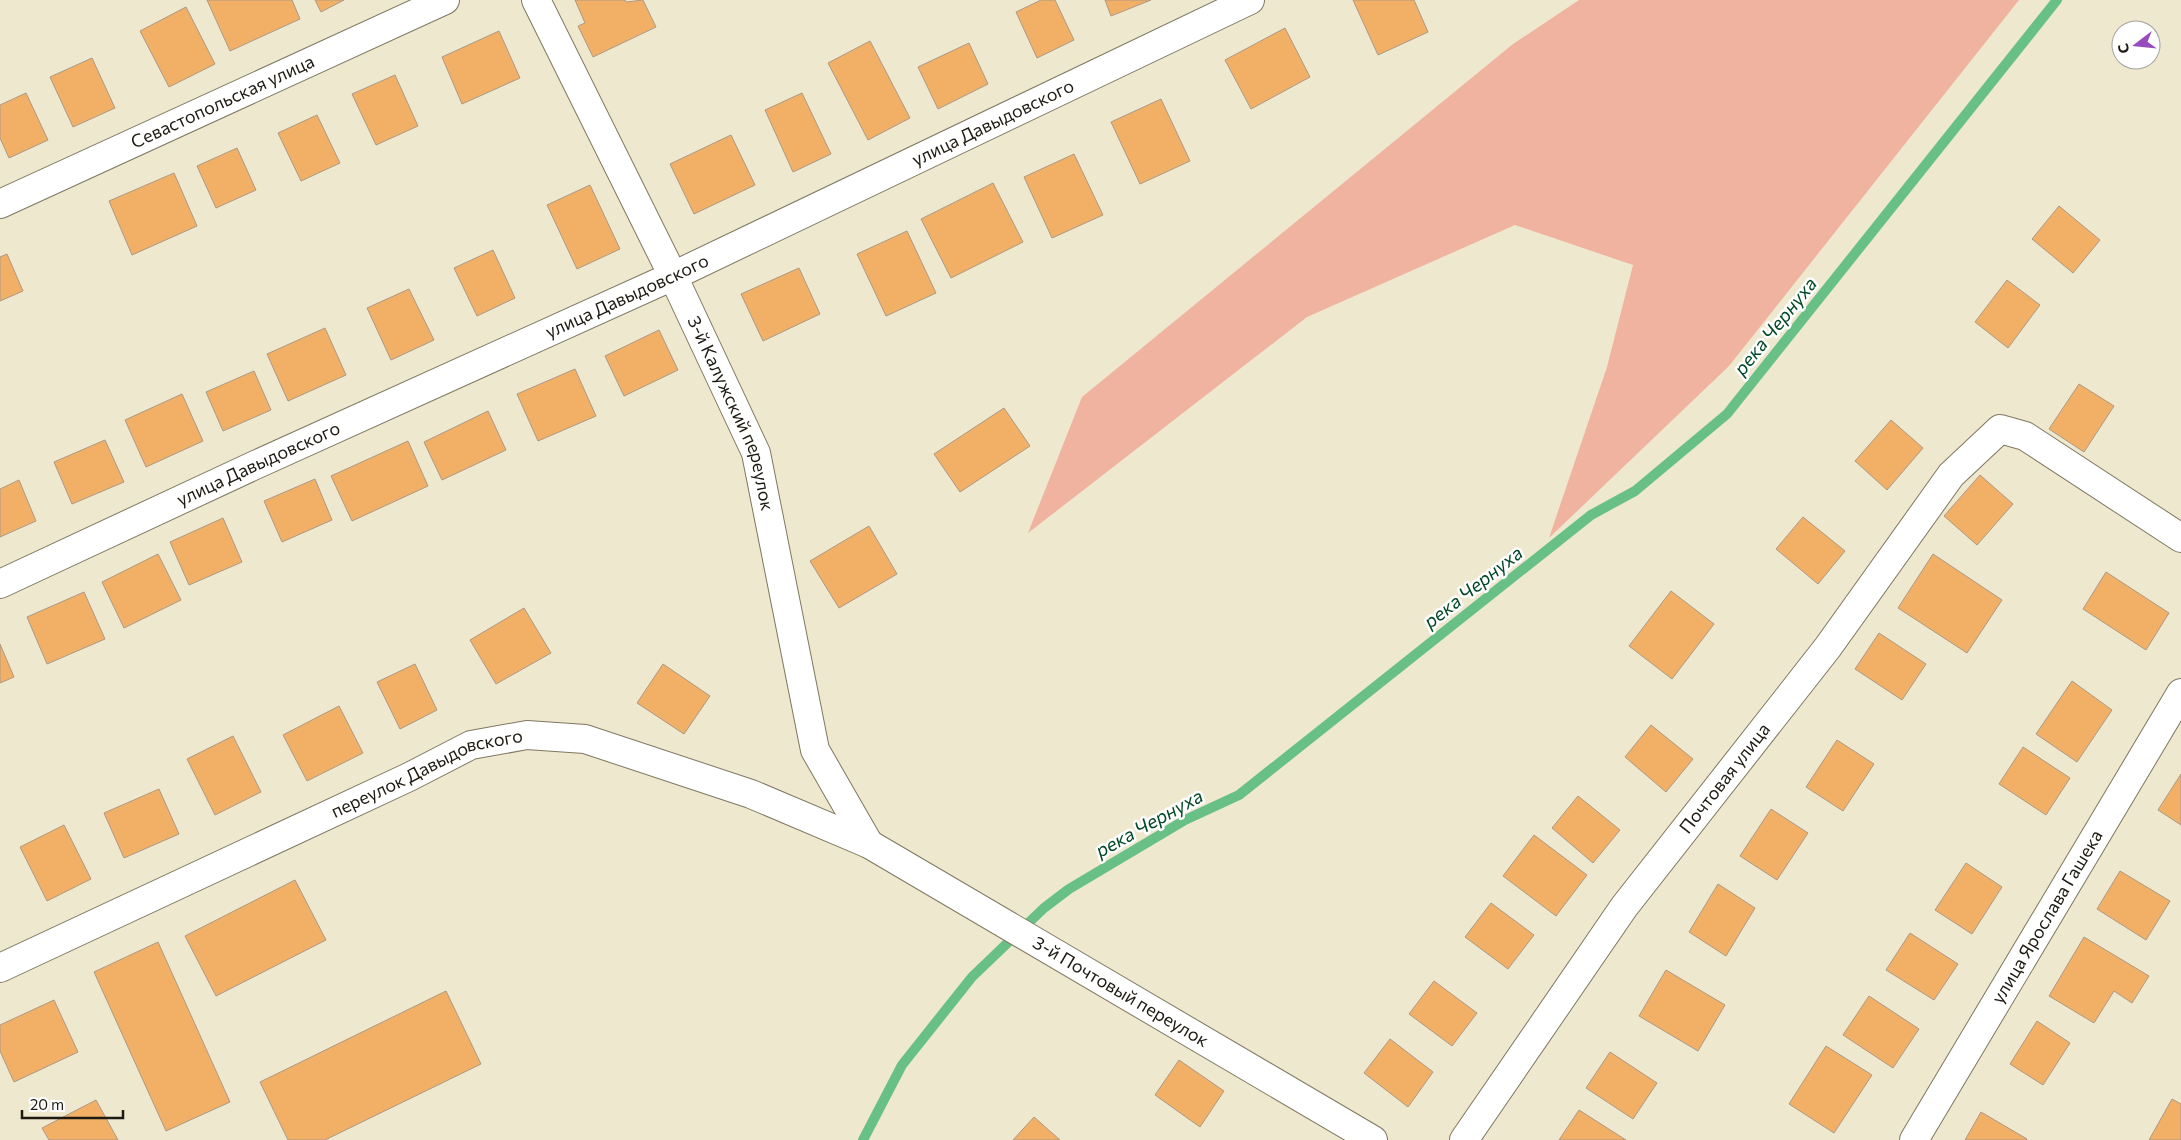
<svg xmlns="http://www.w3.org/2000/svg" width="2181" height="1140" viewBox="0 0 2181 1140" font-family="Commissioner,sans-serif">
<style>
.green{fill:#efb3a0}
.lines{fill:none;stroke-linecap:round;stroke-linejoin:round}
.stream{stroke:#68c087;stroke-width:10}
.building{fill:#f2b066;stroke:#ab9986}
.minor-casing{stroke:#7e7862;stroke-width:30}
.minor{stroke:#fff;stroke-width:28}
.labels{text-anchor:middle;stroke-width:5;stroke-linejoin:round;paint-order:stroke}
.street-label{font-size:18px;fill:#1c1a11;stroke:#fff}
.water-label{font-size:19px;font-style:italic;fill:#004824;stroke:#fff}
</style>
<rect width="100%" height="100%" fill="#eee8cf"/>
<path class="green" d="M1579 0H2019L1729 366 1549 538 1607 367 1633 265 1515 225 1307 317 1028 533 1082 397 1513 44Z"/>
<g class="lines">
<path class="stream" d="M863 1140 902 1065 972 977 1044 908 1069 889 1185 820 1239 795 1591 515 1635 491 1727 414 2057 0"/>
</g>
<g class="building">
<path d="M207 0H292L300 19 230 51Z"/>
<path d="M315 0H344L321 12Z"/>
<path d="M575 0H625L626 2 643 0 656 27 593 57 578 26 585 23Z"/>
<path d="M1041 0H1055L1074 40 1037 58 1016 12Z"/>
<path d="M1105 0H1151L1111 16Z"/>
<path d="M1353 0H1414L1428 32 1378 55Z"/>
<path d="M186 7 215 64 169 87 140 31Z"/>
<path d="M1285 28 1310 77 1251 109 1225 60Z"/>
<path d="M499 31 520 78 462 104 442 57Z"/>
<path d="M870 41 910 118 868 140 828 63Z"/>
<path d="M969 43 988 84 938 109 918 67Z"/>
<path d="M92 58 115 108 73 127 50 77Z"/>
<path d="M395 75 418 126 376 145 352 94Z"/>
<path d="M26 93 48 140 9 158 0 138V105Z"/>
<path d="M802 93 831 154 793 172 765 110Z"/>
<path d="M1161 99 1190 161 1140 184 1111 122Z"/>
<path d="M317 115 340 163 301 181 278 133Z"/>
<path d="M731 135 755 185 694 214 670 164Z"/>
<path d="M237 148 256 190 216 208 197 166Z"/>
<path d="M1074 154 1103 215 1052 238 1024 177Z"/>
<path d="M174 173 197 226 132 255 109 201Z"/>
<path d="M993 183 1023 242 951 278 921 219Z"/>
<path d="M590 185 620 249 577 269 547 205Z"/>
<path d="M2059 206 2100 240 2073 273 2032 239Z"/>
<path d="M907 231 936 293 886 316 857 254Z"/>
<path d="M493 250 515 298 477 316 454 268Z"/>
<path d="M7 254 23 291 0 301V257Z"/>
<path d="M799 268 820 314 763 341 741 294Z"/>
<path d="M2007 280 2040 305 2008 348 1975 322Z"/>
<path d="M409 289 434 340 391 360 367 308Z"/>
<path d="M325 328 346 375 288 401 267 354Z"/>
<path d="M659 330 678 370 624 396 605 356Z"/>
<path d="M575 369 596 416 538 441 517 394Z"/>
<path d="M254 371 271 410 223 431 206 392Z"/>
<path d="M2079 384 2114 406 2084 452 2049 429Z"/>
<path d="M182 394 203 441 146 467 125 420Z"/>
<path d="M1004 408 1030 446 960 492 934 454Z"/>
<path d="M488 411 506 450 442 480 424 442Z"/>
<path d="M1891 420 1923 448 1887 490 1855 461Z"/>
<path d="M105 440 124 482 72 504 54 462Z"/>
<path d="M408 441 428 486 352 521 331 476Z"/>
<path d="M1980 475 2013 504 1977 545 1944 516Z"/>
<path d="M315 479 332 520 282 542 264 501Z"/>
<path d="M19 480 36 521 0 537V489Z"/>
<path d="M1803 517 1845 551 1818 584 1776 549Z"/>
<path d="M223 518 242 562 189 585 170 542Z"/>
<path d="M869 526 897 574 839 608 810 561Z"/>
<path d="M158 554 181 600 124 628 102 582Z"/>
<path d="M1933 554 2002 600 1967 653 1898 608Z"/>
<path d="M2106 572 2169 613 2146 650 2083 609Z"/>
<path d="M1671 591 1714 624 1672 679 1629 646Z"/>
<path d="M84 592 105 639 47 664 27 617Z"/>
<path d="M524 608 551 653 496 684 470 640Z"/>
<path d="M1879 633 1926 664 1902 700 1855 669Z"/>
<path d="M0 644 14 677 0 683Z"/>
<path d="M415 664 437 710 400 729 377 682Z"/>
<path d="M663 664 710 696 684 734 637 703Z"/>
<path d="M2072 681 2112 710 2077 762 2036 734Z"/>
<path d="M339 706 363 753 307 781 283 735Z"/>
<path d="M1651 725 1693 759 1666 792 1625 757Z"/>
<path d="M233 736 261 792 215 815 187 759Z"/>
<path d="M1837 740 1874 764 1843 811 1806 787Z"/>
<path d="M2023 747 2070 778 2046 815 1999 784Z"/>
<path d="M2181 774V825L2158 810Z"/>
<path d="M159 789 179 834 124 858 104 813Z"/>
<path d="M1578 796 1620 830 1593 863 1552 828Z"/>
<path d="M1771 809 1808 833 1777 880 1740 856Z"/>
<path d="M64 825 91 879 47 901 20 847Z"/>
<path d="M1534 835 1587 875 1556 916 1503 876Z"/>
<path d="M1966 863 2002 887 1972 934 1935 910Z"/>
<path d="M2120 871 2170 901 2146 940 2097 909Z"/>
<path d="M295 880 326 940 216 996 185 936Z"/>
<path d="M1718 884 1755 908 1726 956 1689 932Z"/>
<path d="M1491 903 1534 935 1508 969 1465 937Z"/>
<path d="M1910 933 1958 964 1934 1000 1886 970Z"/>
<path d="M2084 937 2149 976 2132 1003 2114 991 2094 1023 2049 996Z"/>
<path d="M158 942 230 1102 166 1131 94 972Z"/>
<path d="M1666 970 1725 1005 1698 1051 1639 1016Z"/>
<path d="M1434 981 1477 1013 1452 1046 1409 1014Z"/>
<path d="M446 991 481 1064 325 1140H288L260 1082Z"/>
<path d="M1869 996 1919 1029 1893 1068 1843 1035Z"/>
<path d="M54 1000 78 1052 14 1082 0 1051V1025Z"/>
<path d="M2037 1021 2070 1043 2043 1085 2010 1064Z"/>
<path d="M1390 1039 1433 1072 1408 1107 1364 1073Z"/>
<path d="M1826 1046 1872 1075 1834 1133 1789 1104Z"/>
<path d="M1610 1052 1657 1083 1633 1119 1586 1088Z"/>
<path d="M1179 1060 1224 1091 1200 1127 1155 1095Z"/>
<path d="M2172 1099 2181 1104V1140H2149Z"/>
<path d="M96 1100 118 1140H49L42 1128Z"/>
<path d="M1579 1110 1626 1140H1559Z"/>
<path d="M1981 1112 2027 1139 2026 1140H1965Z"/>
<path d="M1034 1117 1060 1140H1013Z"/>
</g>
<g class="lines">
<defs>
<g id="minor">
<path id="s1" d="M536 0 673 276 756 453 815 750 869 844"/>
<path id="s2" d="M0 204 445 0"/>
<path id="s3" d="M0 584 253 466 673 276 1250 0"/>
<path id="s4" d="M0 968 409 777 471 745 527 735 585 739 751 794 869 844 1373 1140"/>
<path id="s5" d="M1464 1140 1624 907 1828 647 1951 475 2000 429 2025 436 2181 538"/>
<path id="s6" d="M1914 1140 2181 693"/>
</g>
</defs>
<use href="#minor" class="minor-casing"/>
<use href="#minor" class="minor"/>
</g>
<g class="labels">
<g class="street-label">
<text dy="6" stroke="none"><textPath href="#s2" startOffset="245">Севастопольская улица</textPath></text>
<text dy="6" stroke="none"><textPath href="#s3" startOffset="1095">улица Давыдовского</textPath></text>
<text dy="6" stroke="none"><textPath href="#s3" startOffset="690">улица Давыдовского</textPath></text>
<text dy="6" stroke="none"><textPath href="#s1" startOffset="458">3-й Калужский переулок</textPath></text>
<text dy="6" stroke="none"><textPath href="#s3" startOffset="285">улица Давыдовского</textPath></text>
<text dy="6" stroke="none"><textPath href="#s4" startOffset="470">переулок Давыдовского</textPath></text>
<text dy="6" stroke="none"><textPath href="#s5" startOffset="446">Почтовая улица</textPath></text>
<text dy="6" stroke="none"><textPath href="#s6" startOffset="260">улица Ярослава Гашека</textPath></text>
<text dy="6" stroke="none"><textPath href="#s4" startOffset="1231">3-й Почтовый переулок</textPath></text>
</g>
<g class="water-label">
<text transform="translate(1775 326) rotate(-51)" y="7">река Чернуха</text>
<text transform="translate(1473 587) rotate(-38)" y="7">река Чернуха</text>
<text transform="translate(1149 823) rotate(-29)" y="7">река Чернуха</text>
</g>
</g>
<g transform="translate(2136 45) rotate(254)"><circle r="24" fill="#ffffff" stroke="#a4a3a0"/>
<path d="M0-4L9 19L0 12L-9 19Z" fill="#974bbd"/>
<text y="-8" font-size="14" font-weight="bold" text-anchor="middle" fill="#1c1a11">С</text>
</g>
<path d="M22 1110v8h101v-8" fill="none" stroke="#1c1a11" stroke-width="2.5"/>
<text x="30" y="1110" font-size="15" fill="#1c1a11" stroke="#ffffff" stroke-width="4" paint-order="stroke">20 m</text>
</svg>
